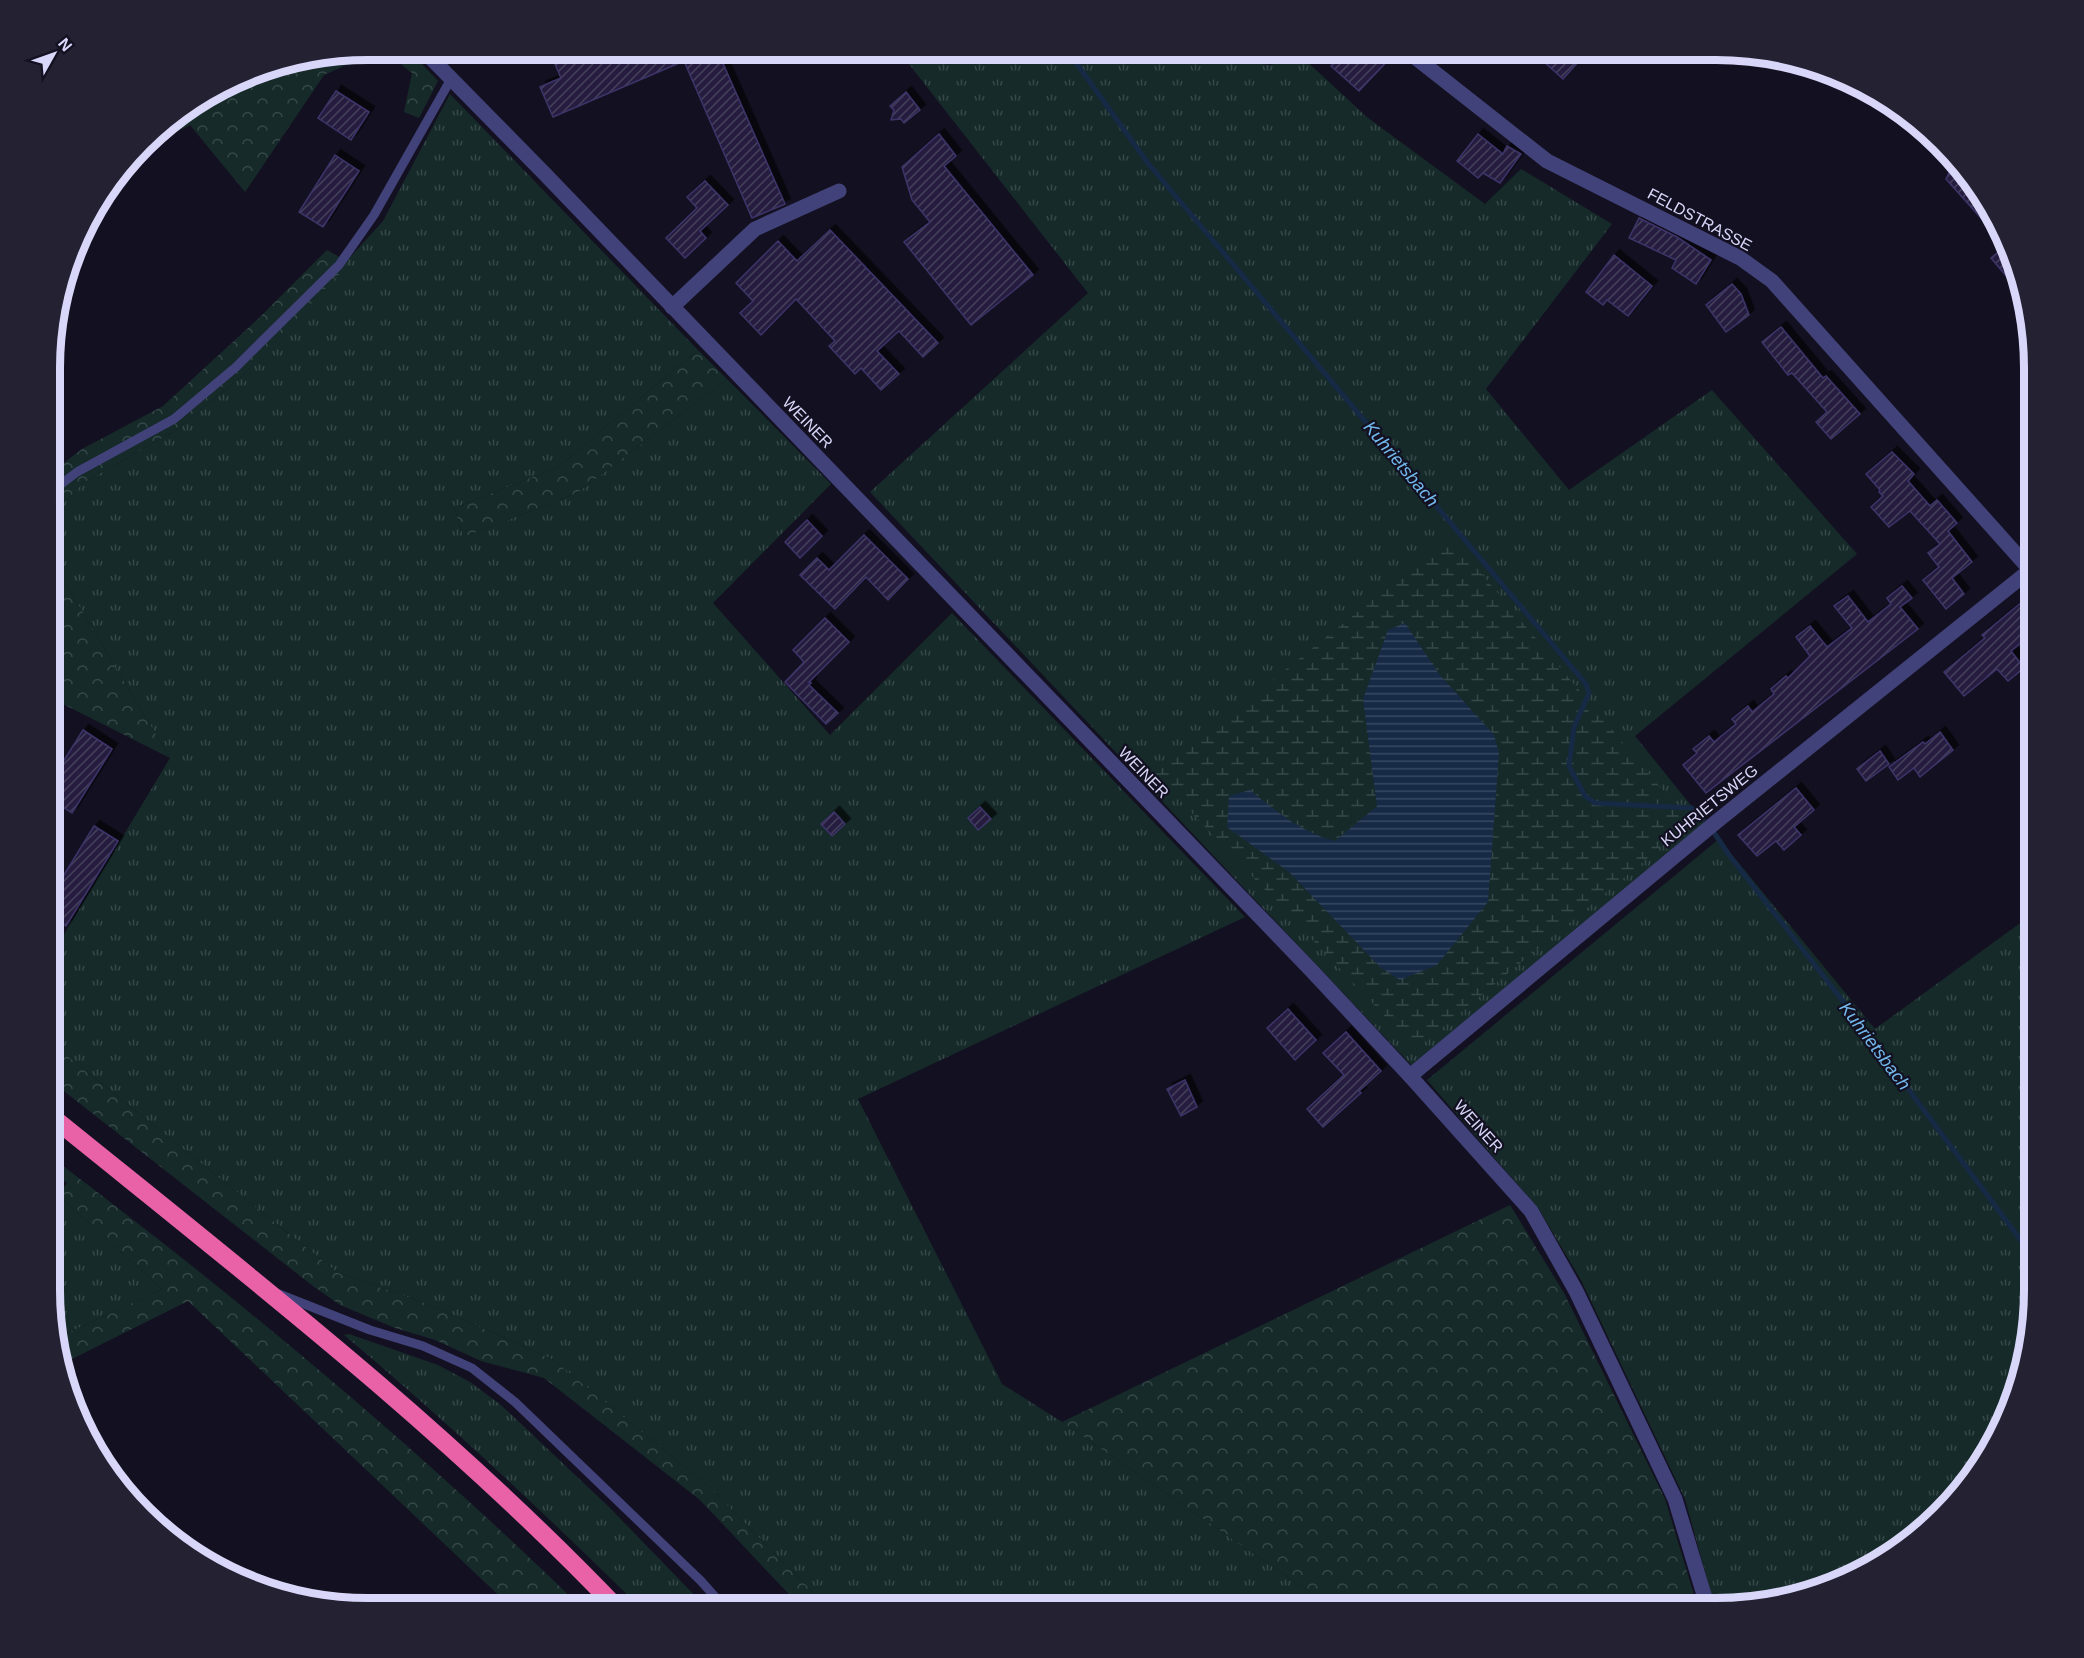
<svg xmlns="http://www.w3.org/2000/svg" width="2084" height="1658" viewBox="0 0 2084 1658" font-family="Helvetica,sans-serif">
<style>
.grass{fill:url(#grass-tufts)}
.forest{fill:url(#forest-crowns)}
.wetland{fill:url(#wetland-marsh);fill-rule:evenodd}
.water{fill:url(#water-rules)}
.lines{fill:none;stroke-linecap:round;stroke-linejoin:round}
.stream{stroke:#162a46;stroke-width:5}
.building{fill:url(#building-hatch);stroke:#3d3469;stroke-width:1.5;filter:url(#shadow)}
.path{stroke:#3fa59c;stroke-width:3;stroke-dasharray:3 4.5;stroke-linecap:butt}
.lane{stroke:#42427a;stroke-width:9}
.street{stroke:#42427a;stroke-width:15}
.highway{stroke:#e962a8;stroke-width:18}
.labels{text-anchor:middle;stroke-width:4.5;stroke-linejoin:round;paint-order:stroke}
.street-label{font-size:16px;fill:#d9d7f9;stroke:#131121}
.water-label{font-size:18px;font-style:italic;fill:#72b8ec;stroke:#131121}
.rim{fill:none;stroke:#d9d7f9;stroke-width:8}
</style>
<defs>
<pattern id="grass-tufts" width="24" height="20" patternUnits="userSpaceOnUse" patternTransform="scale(1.5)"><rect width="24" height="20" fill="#152a29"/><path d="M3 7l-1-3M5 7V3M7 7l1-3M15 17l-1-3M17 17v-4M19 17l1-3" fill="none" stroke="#364849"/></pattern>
<pattern id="forest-crowns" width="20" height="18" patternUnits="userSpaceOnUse" patternTransform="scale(1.5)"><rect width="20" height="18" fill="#152a29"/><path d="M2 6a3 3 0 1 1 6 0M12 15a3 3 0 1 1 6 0" fill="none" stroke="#364849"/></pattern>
<pattern id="wetland-marsh" width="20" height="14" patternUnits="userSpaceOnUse" patternTransform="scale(1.5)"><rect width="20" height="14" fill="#152a29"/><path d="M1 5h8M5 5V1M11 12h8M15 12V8" fill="none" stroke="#364849"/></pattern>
<pattern id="water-rules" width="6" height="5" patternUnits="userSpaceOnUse" patternTransform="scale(1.5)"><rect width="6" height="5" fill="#162a46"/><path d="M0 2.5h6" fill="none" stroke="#374861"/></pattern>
<pattern id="building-hatch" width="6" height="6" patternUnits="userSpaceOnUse" patternTransform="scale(1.5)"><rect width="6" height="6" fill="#251f40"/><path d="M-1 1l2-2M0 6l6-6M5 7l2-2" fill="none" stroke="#443f5c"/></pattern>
<filter id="shadow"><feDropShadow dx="5.5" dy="-5.5" stdDeviation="0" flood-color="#0009"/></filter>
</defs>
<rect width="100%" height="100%" fill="#131121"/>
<g class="grass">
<path d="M898 50H1223L1234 59 1269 65 1301 56 1368 118 1485 204 1521 169 1612 224 1486 389 1569 490 1712 390 1857 554 1635 736 1706 824 1413 1067 870 492 1088 293Z"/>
<path d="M450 94 698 350 558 467 454 508 464 537 577 493 727 379 831 484 713 603 830 735 952 613 1245 917 858 1099 1002 1384 1062 1422 1333 1608H829L707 1485 552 1359 428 1304 338 1273 51 1043V956L170 758 52 561V515L83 483 176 430 242 376 383 221Z"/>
<path d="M1719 839 1875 1029 2034 913V1312L2010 1412 1955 1500 1910 1543 1838 1584 1715 1608 1685 1499 1581 1280 1538 1208 1427 1080Z"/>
<path d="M58 1195 162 1289 57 1338 50 1312V1203Z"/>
<path d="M349 1334 438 1365 470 1382 501 1405 608 1506 707 1608H641C544 1513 448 1422 344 1335Z"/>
</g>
<g class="forest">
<path d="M368 50H379L324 75 245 192 190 125 139 151 158 128 265 66Z"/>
<path d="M383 50H409L438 81 419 118 404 112 412 73Z"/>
<path d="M327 250 350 263 242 376 176 430 83 483 52 515V472L82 449 163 406 258 319Z"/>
<path d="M698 350 727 379 577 493 464 537 454 508 558 467Z"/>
<path d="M52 561 170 758 51 698Z"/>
<path d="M51 1043 338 1273 428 1304 552 1359 707 1485 829 1608H802L700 1500 544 1378 481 1361 435 1340 395 1328 340 1305 313 1286 51 1081Z"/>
<path d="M51 1157C236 1296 416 1446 582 1608H512L188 1301 64 1363 57 1338 162 1289 58 1195 67 1183 51 1171Z"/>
<path d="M1510 1205 1564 1293 1665 1499 1698 1608H1333L1062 1422Z"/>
</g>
<path class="wetland" d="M1451 537 1690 823 1416 1049 1155 774ZM1405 623 1439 674 1494 735 1499 754 1488 902 1400 980 1380 967 1289 872 1227 827 1250 790C1275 811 1303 833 1335 841L1377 805 1363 699Z"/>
<path class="water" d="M1405 623 1439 674 1494 735 1499 753 1488 902 1437 965 1400 980 1380 967 1289 872 1227 827 1229 796 1250 790C1275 811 1303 833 1335 841L1377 806 1363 699 1388 630Z"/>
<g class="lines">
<g class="stream">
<path d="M1067 50 1147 162 1586 684 1589 693 1574 727 1569 766 1585 796 1595 803 1692 808 1703 819"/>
<path d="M1715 834 1729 855 1839 996 2034 1258"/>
</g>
</g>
<g class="building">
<path d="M549 50H717L785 204 752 218 684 61 553 117 540 87 561 78Z"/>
<path d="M1347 50H1396L1397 51 1359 91 1331 66Z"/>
<path d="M1531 50H1589L1563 79Z"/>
<path d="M336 91 369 112 351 140 318 118Z"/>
<path d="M906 92 920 110 904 123 901 119 891 120 894 110 890 106Z"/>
<path d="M939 134 956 156 944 166 1033 275 971 325 904 242 930 222 912 200 902 167Z"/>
<path d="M1478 134 1503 154 1507 146 1521 154 1500 183 1483 173 1478 178 1457 161Z"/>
<path d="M335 155 359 171 323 227 299 212Z"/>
<path d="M1955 159 1969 174 2003 232 1997 236 1946 179Z"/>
<path d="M705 181 728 205 700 231 706 238 685 258 666 238 697 208 687 197Z"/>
<path d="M1639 218 1677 237 1711 260 1696 284 1672 268 1676 260 1629 238Z"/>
<path d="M830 230 938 343 923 357 899 331 877 351 899 374 881 390 861 368 855 374 829 346 835 341 796 299 761 335 740 313 753 301 736 283 778 241 797 261Z"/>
<path d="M2009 243 2010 246 2019 291 1991 258Z"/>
<path d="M1614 255 1652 286 1628 316 1607 300 1603 305 1586 292Z"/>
<path d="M1732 284 1741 294 1749 315 1726 332 1706 305Z"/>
<path d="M1781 327 1823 378 1826 376 1860 414 1831 439 1816 422 1827 412 1792 373 1788 375 1762 342Z"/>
<path d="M1892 452 1914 474 1908 481 1930 506 1937 500 1957 523 1948 531 1972 562 1952 578 1964 594 1946 609 1923 580 1939 567 1928 553 1940 544 1910 511 1889 527 1871 507 1883 496 1879 492 1880 490 1866 474Z"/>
<path d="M807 520 822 536 800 558 785 542Z"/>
<path d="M864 535 908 579 888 600 866 577 835 609 800 575 817 558 829 570Z"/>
<path d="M1902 586 1912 598 1900 607 1918 629 1706 793 1683 765 1697 753 1693 749 1709 736 1714 742 1736 724 1732 719 1748 706 1752 712 1774 694 1771 689 1786 676 1788 678 1810 656 1796 637 1810 626 1827 647 1852 628 1834 606 1848 596 1868 622 1891 604 1887 598Z"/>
<path d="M2022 602 2034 617V632L2011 651 2024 668 2008 681 1997 669 1964 696 1944 672 1985 638 1982 635Z"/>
<path d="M825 618 849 642 809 682 811 683 809 685 838 713 826 724 785 682 804 662 793 650Z"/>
<path d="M83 730 112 749 72 813 51 799V781Z"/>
<path d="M1940 732 1953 750 1920 777 1914 768 1898 780 1889 767 1923 742 1925 744Z"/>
<path d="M1880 751 1889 764 1866 781 1857 769Z"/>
<path d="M1796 788 1814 810 1794 827 1801 835 1784 850 1776 841 1757 856 1738 835Z"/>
<path d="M980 807 991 819 978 830 968 818Z"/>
<path d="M834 812 845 824 832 836 821 824Z"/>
<path d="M94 826 118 841 66 926 51 917V896Z"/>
<path d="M1288 1009 1316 1040 1295 1060 1267 1028Z"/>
<path d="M1346 1032 1381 1071 1359 1091 1361 1093 1323 1127 1307 1109 1344 1075 1323 1053Z"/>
<path d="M1185 1080 1197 1107 1181 1116 1167 1089Z"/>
</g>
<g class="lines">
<path class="path" d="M1244 50 1267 54 1280 50"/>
<g class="lane">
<path d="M52 491 77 472 174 419 236 367 339 265 374 215 451 79"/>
<path d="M279 1294 370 1330 423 1346 472 1368 515 1402 701 1581 725 1608"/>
</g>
<g class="street">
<path d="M423 50 541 170 1311 970 1410 1076 1531 1211 1576 1291 1675 1499 1708 1608"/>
<path d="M1406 50 1547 161 1740 258 1772 281 2034 574"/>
<path d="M672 307 755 229 839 191"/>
<path d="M1410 1076 1716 822 2034 567"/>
</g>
<path class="highway" d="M51 1116C245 1273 444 1427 617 1608"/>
</g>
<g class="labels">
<g class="street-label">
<text transform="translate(1700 219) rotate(28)" y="6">FELDSTRASSE</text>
<text transform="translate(808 422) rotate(46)" y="6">WEINER</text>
<text transform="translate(1144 772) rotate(46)" y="6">WEINER</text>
<text transform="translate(1709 805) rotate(-39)" y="6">KUHRIETSWEG</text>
<text transform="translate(1479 1126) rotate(48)" y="6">WEINER</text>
</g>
<g class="water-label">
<text transform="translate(1401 464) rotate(50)" y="6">Kuhrietsbach</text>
<text transform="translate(1875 1046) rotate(53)" y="6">Kuhrietsbach</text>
</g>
</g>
<path d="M0 0H2084V1658H0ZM368 60H1716A308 308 0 0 1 2024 368V1290A308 308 0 0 1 1716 1598H368A308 308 0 0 1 60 1290V368A308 308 0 0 1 368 60Z" fill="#232132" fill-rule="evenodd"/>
<path class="rim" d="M368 60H1716A308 308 0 0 1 2024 368V1290A308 308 0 0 1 1716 1598H368A308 308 0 0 1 60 1290V368A308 308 0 0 1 368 60Z"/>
<g transform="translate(54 54) rotate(50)" stroke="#131121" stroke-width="4.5" paint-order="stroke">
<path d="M0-4.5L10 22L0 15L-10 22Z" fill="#d9d7f9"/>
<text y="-9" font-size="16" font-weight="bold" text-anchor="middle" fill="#d9d7f9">N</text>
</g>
</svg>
